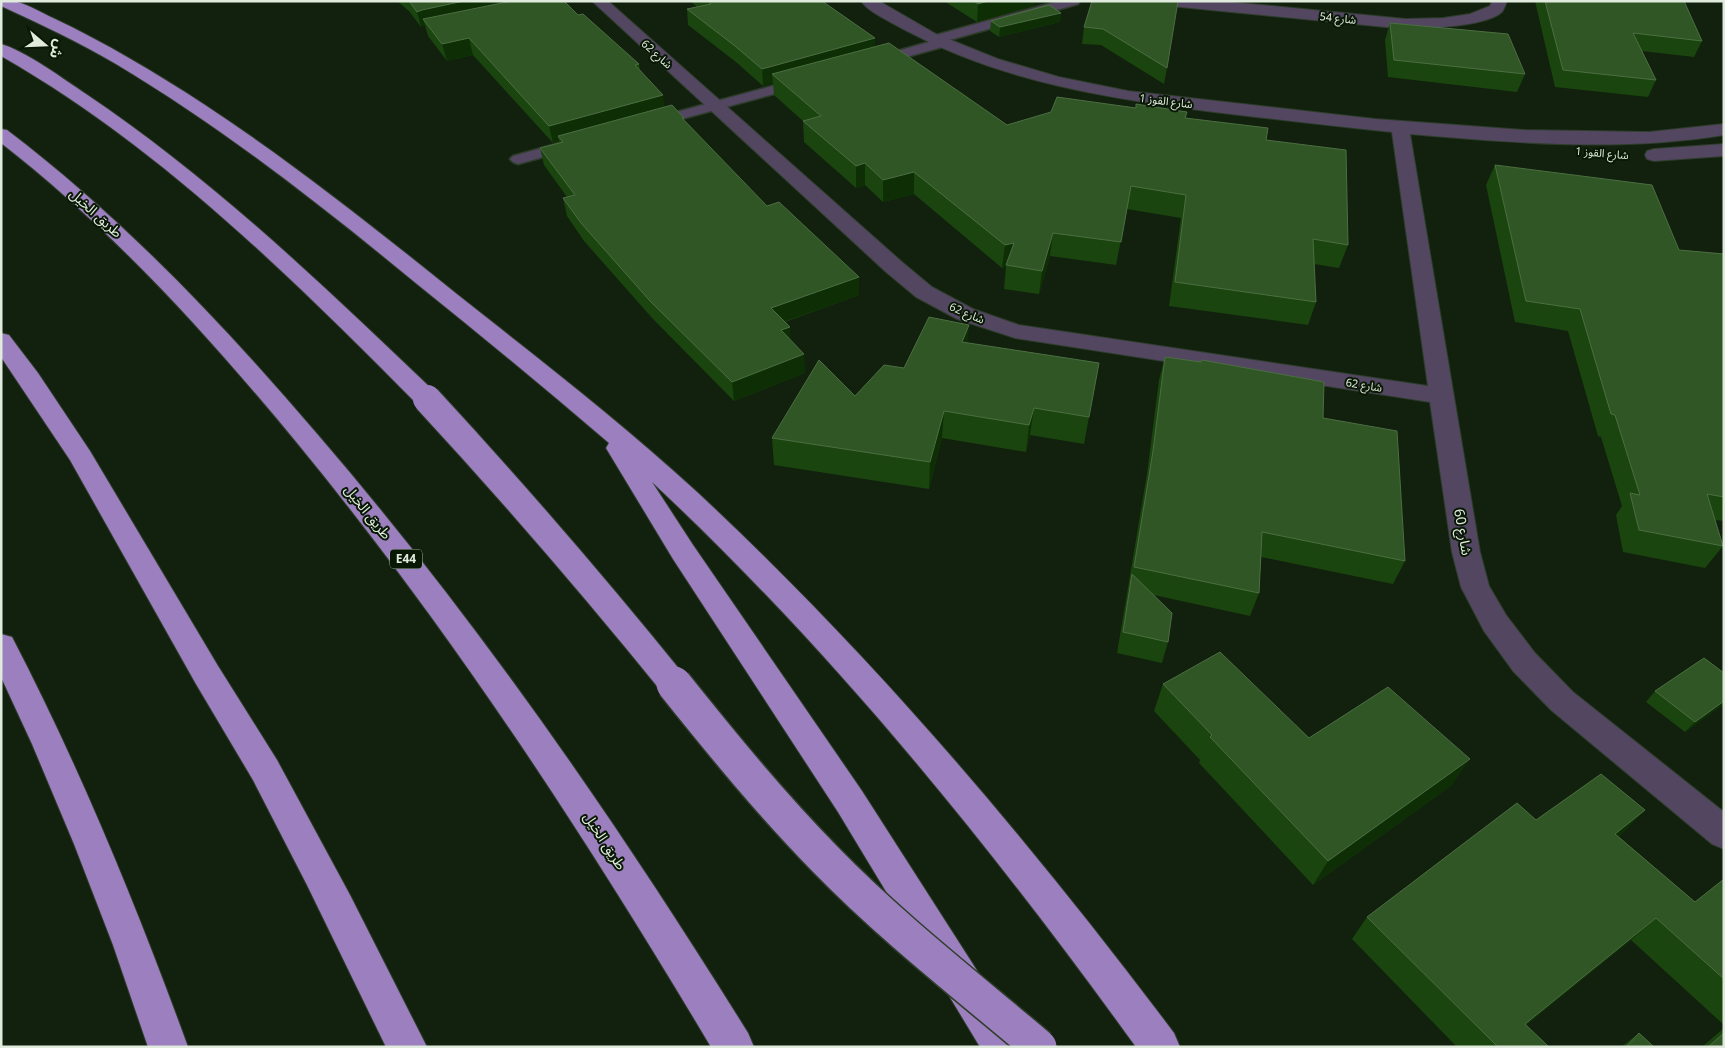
<svg xmlns="http://www.w3.org/2000/svg" width="1725" height="1048" viewBox="0 0 1725 1048" font-family="'Noto Sans','Noto Sans Arabic',sans-serif">
<style>
.lines{fill:none;stroke-linecap:round;stroke-linejoin:round}
.lane-casing{stroke:#2e3d2a;stroke-width:3}
.street-casing{stroke:#2e3d2a;stroke-width:2}
.highway-casing{stroke:#2e3d2a;stroke-width:2}
.lane{fill:#524660;fill-rule:evenodd}
.street{fill:#524660;fill-rule:evenodd}
.highway{fill:#9c7fbe;fill-rule:evenodd}
.highway-bridge-far2-casing{stroke:#2e3d2a;stroke-width:24;stroke-linecap:butt}
.highway-bridge-far1-casing{stroke:#2e3d2a;stroke-width:30;stroke-linecap:butt}
.highway-bridge-casing{stroke:#2e3d2a;stroke-width:38;stroke-linecap:butt}
.highway-bridge-far2{stroke:#9c7fbe;stroke-width:22}
.highway-bridge-far1{stroke:#9c7fbe;stroke-width:28}
.highway-bridge{stroke:#9c7fbe;stroke-width:35}
.wall{fill:#1b450f}
.shaded-wall{fill:#0e2f05}
.building{fill:#305626;stroke:#4c6e42}
.labels{text-anchor:middle;stroke-width:4;stroke-linejoin:round;paint-order:stroke}
.far-street-label{font-size:11px;fill:#e0ebdd;stroke:#081805}
.shield{fill:#081805;stroke:#9fac9c;stroke-width:1}
.shield-label{font-size:12px;font-weight:bold;fill:#e0ebdd}
.street-label{font-size:14px;fill:#e0ebdd;stroke:#081805}
</style>
<rect width="100%" height="100%" fill="#11210d"/>
<g class="lines">
<defs>
<g id="lane">
<path d="M1059 1H1080L1078 4 946 41 948 43 946 46 874 66 867 62 869 59 929 42 927 40 929 37Z"/>
<path d="M802 78 807 79 809 82 807 85 652 127 647 126 645 123 647 120Z"/>
<path d="M571 140 576 142 579 145 576 148 518 164 513 162 510 159 513 156Z"/>
</g>
<g id="street">
<path d="M592 1H608L902 262 932 287 973 309 1019 325 1428 386 1392 132C1332 126 1273 119 1214 112 1106 98 1003 82 905 30 893 23 868 12 861 1H879L936 34 998 59 1059 77 1128 91 1375 119 1524 130 1649 132 1724 124V135C1621 152 1514 143 1410 134L1480 552 1489 586 1506 615 1535 653 1573 692 1724 812V849L1712 844 1551 710 1513 671 1484 631 1461 587 1452 552 1430 402 1015 338 957 319 916 297 886 272Z"/>
<path d="M1163 1H1220L1406 19 1443 18 1470 14 1490 6 1492 1H1507C1506 4 1504 9 1502 12 1485 27 1428 28 1406 29L1170 6 1165 4Z"/>
<path d="M1724 144V156L1654 161 1647 159 1645 155 1647 151 1654 149Z"/>
</g>
<g id="highway">
<path d="M1 1C4 1 14 1 17 2 29 5 42 13 53 18 106 43 156 73 205 105 293 163 376 229 458 295 539 359 621 422 697 492 874 657 1029 840 1174 1033L1180 1047H1136C990 845 834 652 652 482L693 545 862 791 1017 1033 1023 1047H980L838 812 673 559 606 448 609 443C546 389 482 336 417 284 321 205 223 128 116 64 79 42 40 24 1 6Z"/>
<path d="M1 44C24 50 65 80 86 94 214 180 325 287 436 393L439 399 436 405 427 407 418 405C291 277 159 146 1 56Z"/>
<path d="M1 129 7 130C124 219 223 324 318 435 479 622 618 824 748 1033L754 1047H711C586 837 453 633 298 444 208 335 113 230 1 143Z"/>
<path d="M1 333 9 335 38 373 90 451 218 666 277 760 350 895 427 1047H386L307 885 253 780 196 684 70 460 1 357Z"/>
<path d="M1 634 12 637C81 770 137 907 188 1047H148L113 945 74 844 32 744 1 677Z"/>
</g>
</defs>
<use href="#lane" class="lane-casing"/>
<use href="#street" class="street-casing"/>
<use href="#highway" class="highway-casing"/>
<use href="#lane" class="lane"/>
<use href="#street" class="street"/>
<use href="#highway" class="highway"/>
<defs>
<path id="highway-bridge-far2" d="M427 399 428 400"/>
<path id="highway-bridge-far1" d="M427 399C513 492 595 587 675 686"/>
<path id="highway-bridge" d="M674 684C722 744 771 804 825 859 891 927 967 986 1039 1047"/>
</defs>
<use href="#highway-bridge-far2" class="highway-bridge-far2-casing"/>
<use href="#highway-bridge-far1" class="highway-bridge-far1-casing"/>
<use href="#highway-bridge" class="highway-bridge-casing"/>
<use href="#highway-bridge-far2" class="highway-bridge-far2"/>
<use href="#highway-bridge-far1" class="highway-bridge-far1"/>
<use href="#highway-bridge" class="highway-bridge"/>
</g>
<g class="wall">
<path d="M397 1H564L578 15 639 64 640 70 664 108 684 121 767 206 859 295 785 322 791 341 805 373 734 401 653 319 584 241 567 216 563 198 567 197 544 165 540 148 560 142 559 141 553 143 473 55 447 61 428 36 425 25 421 27 409 11Z"/>
<path d="M690 1H822L875 47 1007 125 1136 108 1187 112 1186 118 1266 140 1348 245 1339 268 1314 264 1316 302 1308 325 1169 306 1181 218 1127 209 1116 265 1050 256 1039 294 1004 289 1006 267 1002 268 914 194 883 202 865 185 856 188 804 142 803 121 774 95 773 83 763 86 736 62 688 25 687 9 697 7Z"/>
<path d="M944 1H1034V6L977 22Z"/>
<path d="M1092 1 1167 68 1164 84 1101 45 1082 44 1084 27Z"/>
<path d="M1535 1H1684L1702 41 1694 57 1642 51 1656 80 1648 97 1555 87Z"/>
<path d="M1061 13 1060 22 999 37 990 31 991 21Z"/>
<path d="M1390 23 1525 74 1517 92 1388 77 1385 40Z"/>
<path d="M1495 165 1679 250 1724 254V521L1715 520 1723 546 1705 568 1623 552 1616 515 1622 506 1601 437 1598 436 1568 331 1515 322 1486 185Z"/>
<path d="M968 343 1099 363 1084 444 1030 435 1026 452 942 438 929 489 774 465 772 438 855 396 904 368Z"/>
<path d="M1165 357 1323 418 1405 561 1393 584 1261 557 1259 593 1250 616 1154 595 1168 642 1162 663 1117 653 1147 474 1159 380Z"/>
<path d="M1163 684 1309 738 1452 785 1313 885 1199 763 1200 760 1154 711Z"/>
<path d="M1655 691 1724 704 1685 732 1646 702Z"/>
<path d="M1645 810 1618 836 1695 902 1724 879V1025L1631 940 1526 1025 1549 1047H1457L1352 939 1367 917 1536 820Z"/>
<path d="M1724 1028V1047H1702Z"/>
<path d="M1639 1033 1654 1047H1621Z"/>
</g>
<g class="shaded-wall">
<path d="M464 1H540L423 19 425 25 421 27 417 12 422 10Z"/>
<path d="M988 1H1034V6L977 22 978 4Z"/>
<path d="M1061 13 1060 22 999 37 1000 27Z"/>
<path d="M469 38 473 55 447 61 442 44Z"/>
<path d="M875 38V55L772 74 773 83 763 86 762 69Z"/>
<path d="M663 95 665 112 558 136 559 141 553 143 549 126Z"/>
<path d="M865 163V185L856 188V166Z"/>
<path d="M914 172V194L883 202V180Z"/>
<path d="M1053 233 1050 256 1039 294 1042 271Z"/>
<path d="M1014 243 1006 267 1002 268 1005 245Z"/>
<path d="M859 277V295L772 326 771 308Z"/>
<path d="M969 325 967 351 962 342Z"/>
<path d="M790 327 791 345 781 330Z"/>
<path d="M804 354 805 373 734 401 732 382Z"/>
<path d="M1034 408 1030 435 1026 452 1029 425Z"/>
<path d="M944 411 942 438 929 489 930 462Z"/>
<path d="M1724 701V704L1685 732 1695 722Z"/>
<path d="M1470 759 1452 785 1313 885 1328 861Z"/>
<path d="M1645 810 1622 834 1593 857 1615 834Z"/>
<path d="M1656 918 1631 940 1503 1043 1525 1024Z"/>
</g>
<g class="building">
<path d="M409 1H464L422 10 417 12Z"/>
<path d="M512 1H564L578 15 583 14 639 64 635 65 663 95 549 126 469 38 442 44 423 19Z"/>
<path d="M708 1H822L875 38 762 69 735 46 687 9 711 4Z"/>
<path d="M974 1H988L978 4Z"/>
<path d="M1092 1H1178L1167 68 1103 29 1084 27Z"/>
<path d="M1545 1H1684L1702 41 1633 33 1656 80 1563 70Z"/>
<path d="M1049 5 1061 13 1000 27 991 21Z"/>
<path d="M1390 23 1508 34 1525 74 1394 60Z"/>
<path d="M889 43 1007 125 1051 112 1057 97 1136 108V104L1187 112 1185 118 1268 128 1266 140 1346 150 1348 245 1313 239 1316 302 1175 282 1186 195 1131 186 1121 242 1053 233 1042 271 1006 265 1014 243 1005 245 914 172 883 180 865 163 856 166 803 121 821 116 772 74Z"/>
<path d="M672 105 684 118H682L767 206 779 202 859 277 771 308 790 327 781 330 804 354 732 382 650 301 581 223 563 198 575 195 540 148 563 142 558 136Z"/>
<path d="M1495 165 1652 185 1679 250 1724 254V497L1707 494 1723 546 1639 530 1630 493 1640 495 1615 415 1611 414 1580 309 1526 301Z"/>
<path d="M929 317 969 325 962 342 1099 363 1089 417 1034 408 1029 425 944 411 930 462 772 438 819 360 855 396 884 365 904 368Z"/>
<path d="M1165 357 1201 362 1202 360 1324 382 1323 418 1397 431 1405 561 1262 532 1259 593 1134 567 1153 451Z"/>
<path d="M1132 574 1172 613 1168 642 1123 632Z"/>
<path d="M1220 652 1309 738 1388 687 1470 759 1328 861 1210 737 1212 735 1163 684Z"/>
<path d="M1704 658 1724 673V701L1695 722 1655 691Z"/>
<path d="M1601 774 1645 810 1615 834 1695 902 1724 879V979L1656 918 1525 1024 1549 1047H1498L1367 917 1517 803 1536 820Z"/>
<path d="M1639 1033 1654 1047H1626Z"/>
<path d="M1724 1033V1047H1708Z"/>
</g>
<g class="labels">
<g class="far-street-label">
<text transform="translate(1338 18) rotate(6)" y="4">شارع 54</text>
<text transform="translate(657 54) rotate(42)" y="4">شارع 62</text>
<text transform="translate(1166 101) rotate(7)" y="4">شارع القوز 1</text>
<text transform="translate(1602 153) rotate(5)" y="4">شارع القوز 1</text>
<text transform="translate(967 313) rotate(23)" y="4">شارع 62</text>
<text transform="translate(1364 385) rotate(9)" y="4">شارع 62</text>
</g>
<rect class="shield" x="390" y="549.5" width="32" height="19" rx="4"/>
<g class="shield-label">
<text x="406" y="563">E44</text>
</g>
<g class="street-label">
<text transform="translate(96 213) rotate(42)" y="5">طريق الخيل</text>
<text transform="translate(368 512) rotate(51)" y="5">طريق الخيل</text>
<text transform="translate(1463 532) rotate(80)" y="5">شارع 60</text>
<text transform="translate(605 841) rotate(57)" y="5">طريق الخيل</text>
</g>
</g>
<rect width="1725" height="1048" fill="none" stroke="#e0ebdd" stroke-width="5"/>
<g transform="translate(45 45) rotate(109)" stroke="#081805" stroke-width="4" paint-order="stroke">
<path d="M0-4L9 19L0 12L-9 19Z" fill="#e0ebdd"/>
<text y="-8" font-size="14" font-weight="bold" text-anchor="middle" fill="#e0ebdd">ش</text>
</g>
</svg>
